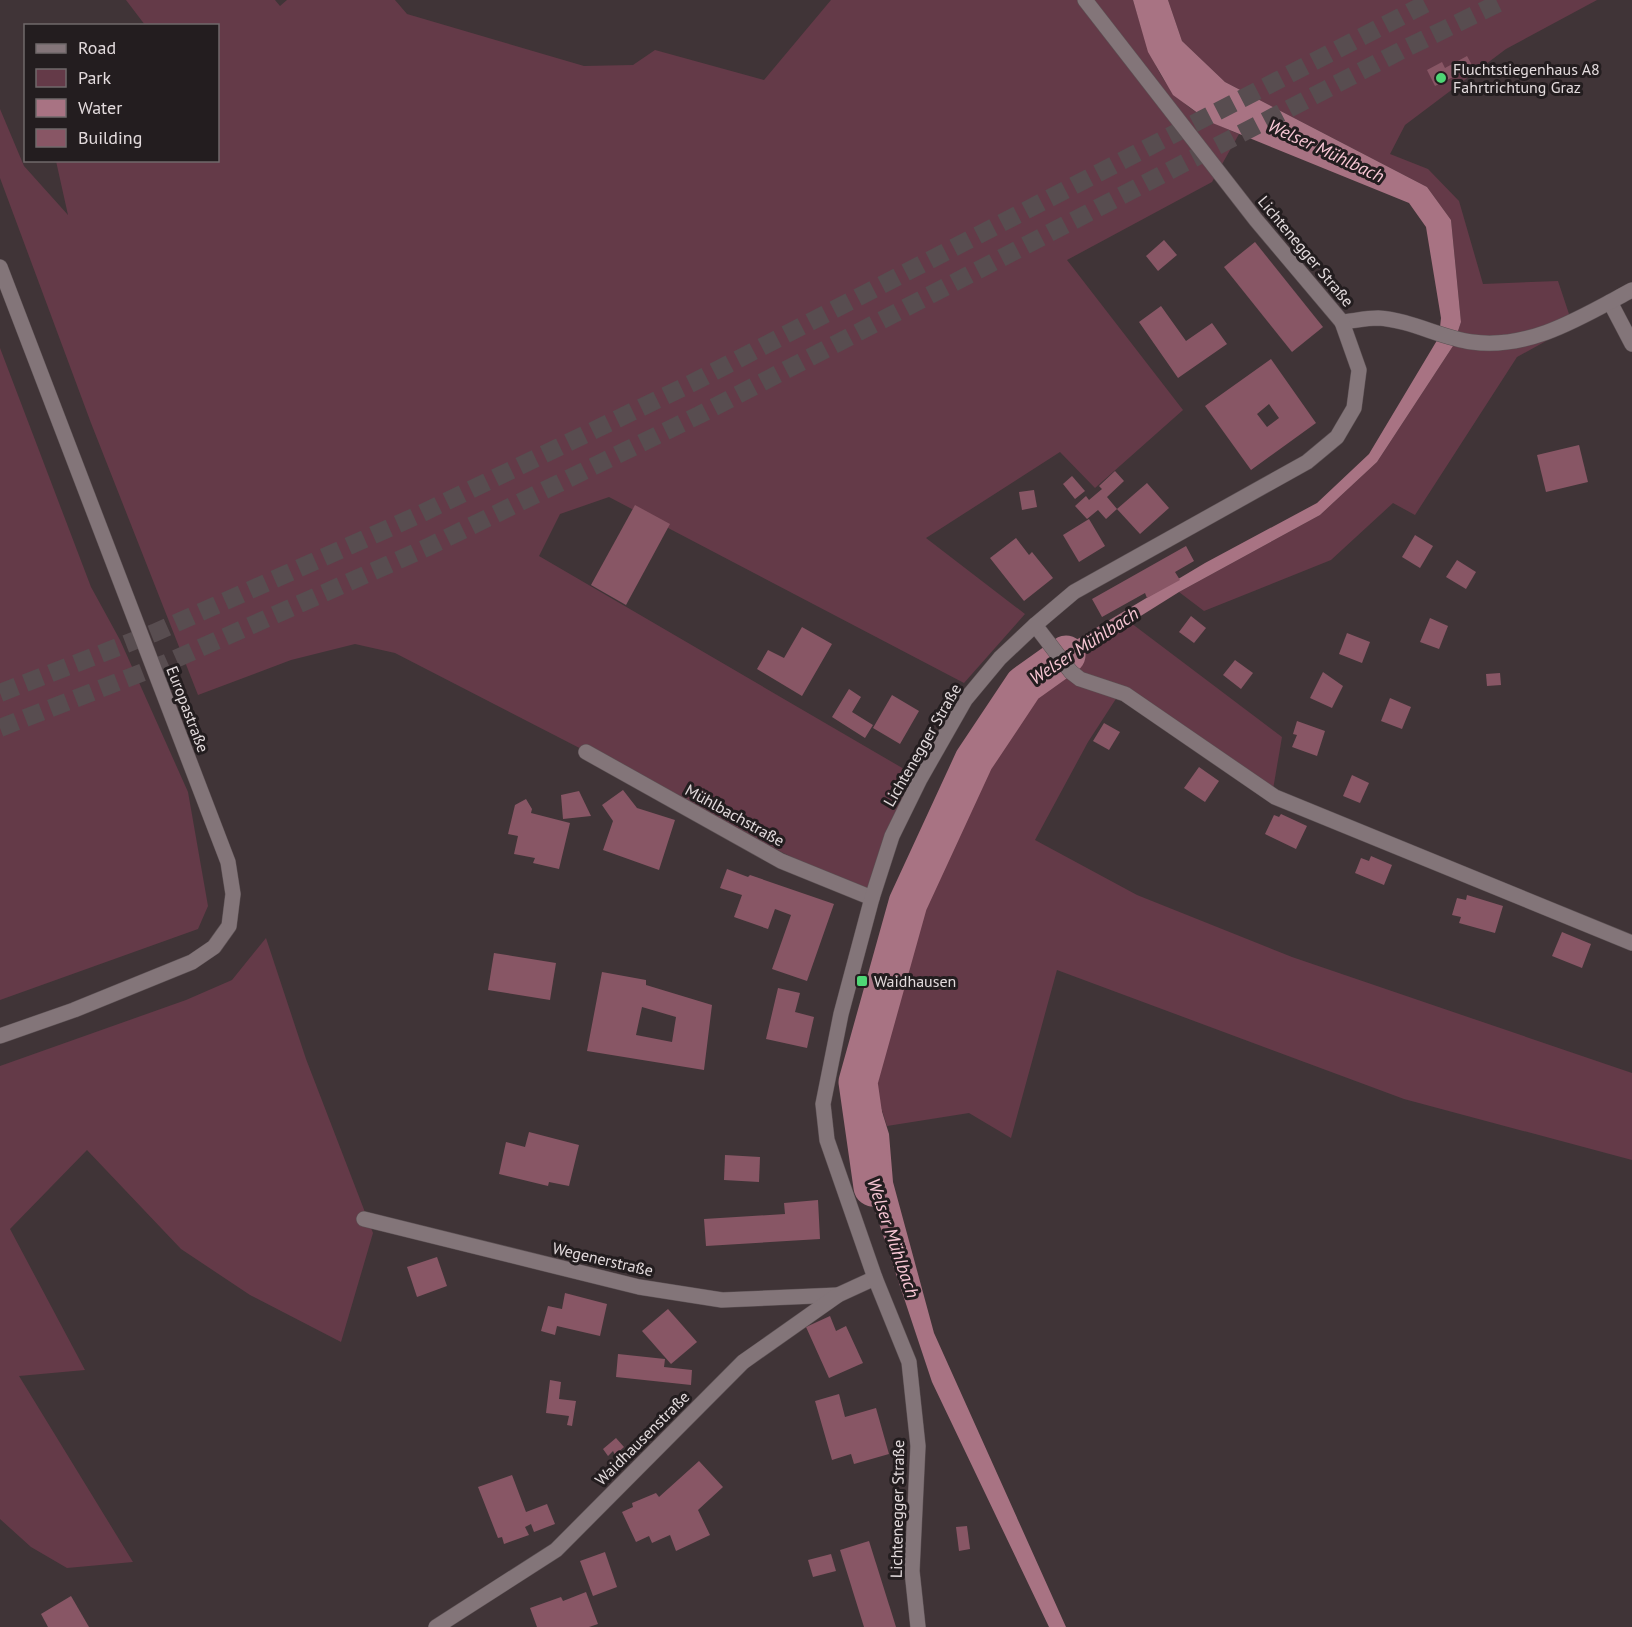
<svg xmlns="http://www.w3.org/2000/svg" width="1632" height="1627" viewBox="0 0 1632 1627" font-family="'PT Sans',sans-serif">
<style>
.green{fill:#643a48}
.water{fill:#a87383}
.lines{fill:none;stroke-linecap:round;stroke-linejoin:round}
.river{stroke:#a87383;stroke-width:39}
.building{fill:#885665;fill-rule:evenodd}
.motorway-tunnel{stroke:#584d50;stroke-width:18;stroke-dasharray:18 9;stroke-linecap:butt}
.minor-casing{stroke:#5c5154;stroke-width:16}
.tertiary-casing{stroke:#5c5154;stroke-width:16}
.minor{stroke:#837579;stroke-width:15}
.tertiary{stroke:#837579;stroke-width:15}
.poi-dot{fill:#4ed675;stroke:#231d1f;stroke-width:2}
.labels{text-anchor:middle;stroke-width:6;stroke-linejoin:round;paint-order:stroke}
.poi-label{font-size:16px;fill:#e3dbdd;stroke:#231d1f;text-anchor:start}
.street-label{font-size:16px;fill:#e3dbdd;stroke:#231d1f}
.water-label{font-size:18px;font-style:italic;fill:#fac8d6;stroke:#231d1f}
</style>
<rect width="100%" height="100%" fill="#403437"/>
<g class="green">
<path d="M126 0H275L280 6 287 0H395L407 14 584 66 633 65 655 50 764 80 831 0H1133C1155 74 1165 104 1239 134L1212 182 1067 260 1183 410 1095 488 1060 452 926 538 1025 614 964 683 609 497 560 514 539 556 916 776 865 895 395 653 355 644 291 660 198 695 91 423 0 178V109L24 166 68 215 56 161 218 160V26L145 25Z"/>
<path d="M1168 0H1597L1506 49 1405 125 1390 154 1428 169 1459 201 1483 284 1558 281 1573 326 1517 357 1415 515 1393 503 1331 560 1204 611 1179 592 1320 515 1377 462 1453 346 1461 322 1451 220 1427 187 1225 82 1182 41Z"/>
<path d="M0 348 91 587 120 640 188 792 208 906 198 929 0 1000Z"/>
<path d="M1131 623 1282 737 1272 795 1121 691 1088 742 1035 840 1137 895 1292 957 1632 1073V1160L1404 1099 1057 970 1011 1138 969 1113 887 1126 874 1086 916 908 979 769 1026 694 1064 664Z"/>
<path d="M266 938 306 1059 373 1233 341 1342 250 1295 181 1249 87 1150 10 1229 85 1370 19 1376 133 1562 67 1568 31 1547 0 1519V1066L186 1000 232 980Z"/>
</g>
<path class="water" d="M1133 0H1168L1182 41 1225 82 1427 187 1451 220 1461 322 1453 346 1377 462 1320 515 1179 592 1064 664 1026 694 979 769 916 908 874 1086 889 1134 893 1182 934 1333 1066 1627H1049L932 1382 872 1202 858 1082 908 903 974 760 1024 685 1061 649 1205 563 1317 503 1369 454 1439 337 1441 318 1426 227 1409 203 1210 122 1173 95 1148 52Z"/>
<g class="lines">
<path class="river" d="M873 1187 858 1082 908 903 974 760 1024 685 1066 655"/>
</g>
<g class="building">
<path d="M1467 56 1473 67 1435 86 1427 70 1442 62 1445 68Z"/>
<path d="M1164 240 1177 255 1158 271 1146 256Z"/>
<path d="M1255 242 1323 327 1292 352 1224 267Z"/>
<path d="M1161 306 1186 341 1212 323 1227 344 1178 378 1139 322Z"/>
<path d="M1271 359 1316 423 1251 470 1205 406ZM1269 404 1279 418 1267 427 1257 414Z"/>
<path d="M1579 445 1588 482 1546 492 1537 455Z"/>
<path d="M1115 471 1124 481 1107 497 1117 509 1106 519 1098 510 1087 519 1075 506 1086 496 1089 500 1102 489 1099 486Z"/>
<path d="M1072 476 1085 491 1075 499 1063 484Z"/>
<path d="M1147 483 1169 508 1140 534 1117 509Z"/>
<path d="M1034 490 1037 507 1022 510 1019 492Z"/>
<path d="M635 505 670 524 626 605 591 585Z"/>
<path d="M1089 519 1105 546 1079 562 1063 535Z"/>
<path d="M1415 535 1433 546 1420 568 1402 557Z"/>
<path d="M1016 538 1029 555 1032 552 1053 578 1024 601 990 558Z"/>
<path d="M1186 546 1194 561 1175 572 1180 580 1147 598 1145 593 1102 617 1092 599Z"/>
<path d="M1457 560 1476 572 1466 589 1446 577Z"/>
<path d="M1191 616 1206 628 1194 643 1179 632Z"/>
<path d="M1430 618 1448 626 1439 649 1420 642Z"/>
<path d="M802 627 832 644 802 696 757 669 768 650 784 658Z"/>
<path d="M1347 633 1370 642 1362 663 1339 654Z"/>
<path d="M1235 660 1253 673 1241 689 1223 675Z"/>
<path d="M1323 672 1343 686 1332 708 1310 698Z"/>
<path d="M1500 673 1501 685 1487 686 1486 674Z"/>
<path d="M849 689 861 697 852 712 873 725 865 738 832 717Z"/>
<path d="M892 695 919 711 900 744 873 728Z"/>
<path d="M1390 698 1411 707 1402 729 1381 721Z"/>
<path d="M1297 721 1325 731 1317 756 1292 747 1297 735 1293 734Z"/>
<path d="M1104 723 1120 732 1109 750 1093 741Z"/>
<path d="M1199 767 1219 781 1205 802 1184 788Z"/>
<path d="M1352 775 1369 783 1360 803 1343 796Z"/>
<path d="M623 790 637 808 675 820 659 870 603 850 613 821 602 805Z"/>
<path d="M579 791 591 816 563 819 561 795Z"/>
<path d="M526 799 532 809 531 813 570 823 559 869 533 863 535 858 514 854 518 836 508 834 515 805Z"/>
<path d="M1281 814 1307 826 1296 849 1265 834 1274 815 1279 817Z"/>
<path d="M1371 856 1392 865 1384 885 1355 873 1361 858 1369 861Z"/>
<path d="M727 869 748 877 750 875 834 904 807 981 772 969 791 915 775 909 768 929 734 917 742 895 720 888Z"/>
<path d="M1467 895 1503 906 1495 933 1459 923 1461 917 1452 915 1457 898 1466 900Z"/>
<path d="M1562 932 1591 944 1582 968 1552 956Z"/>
<path d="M494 953 556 963 550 1000 488 990Z"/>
<path d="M602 972 646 980V985L712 1005 704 1070 587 1051ZM642 1007 676 1017 672 1042 636 1035Z"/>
<path d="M778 988 800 993 795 1012 814 1017 807 1048 766 1039Z"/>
<path d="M529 1132 579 1145 569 1186 549 1182 548 1186 499 1174 506 1142 525 1147Z"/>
<path d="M725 1155 760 1157 759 1182 724 1180Z"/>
<path d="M818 1200 820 1239 706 1246 704 1219 785 1214 784 1203Z"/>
<path d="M437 1257 447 1286 417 1297 407 1267Z"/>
<path d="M565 1293 607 1304 600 1336 557 1326 555 1335 541 1331 548 1306 562 1309Z"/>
<path d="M668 1309 697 1342 671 1364 642 1331Z"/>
<path d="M830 1316 836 1331 846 1326 863 1363 829 1378 806 1327Z"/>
<path d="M618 1354 665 1359 664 1367 692 1370 691 1385 616 1377Z"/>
<path d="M550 1380 561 1382 559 1399 576 1401 572 1426 567 1425 569 1416 546 1413Z"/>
<path d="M839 1394 845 1417 876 1408 889 1454 854 1464 851 1454 832 1460 815 1401Z"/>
<path d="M616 1438 624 1447 615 1455 613 1451 608 1456 603 1449Z"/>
<path d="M699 1461 723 1487 698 1510 710 1535 676 1551 670 1535 652 1543 649 1536 636 1542 622 1512 633 1507 632 1503 656 1493 659 1497Z"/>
<path d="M512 1475 526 1512 547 1504 555 1524 534 1532 531 1524 525 1527 529 1535 504 1544 502 1537 498 1538 478 1487Z"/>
<path d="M967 1526 970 1549 959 1551 956 1527Z"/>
<path d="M869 1541 896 1627H864L840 1550Z"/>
<path d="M605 1552 617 1587 593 1596 580 1561Z"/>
<path d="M831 1554 836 1571 813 1577 808 1560Z"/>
<path d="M586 1592 598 1624 589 1627H537L530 1608 561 1597 563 1601Z"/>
<path d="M71 1596 89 1627H48L41 1614Z"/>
</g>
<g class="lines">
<g class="motorway-tunnel">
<path d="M0 693 154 633 416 516 692 383 1433 0"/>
<path d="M0 728 164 664 428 547 699 415 1402 50 1505 0"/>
</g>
<defs>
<g id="minor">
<path d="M1610 302 1632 344"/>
<path d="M1342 322C1353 321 1366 318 1378 318 1411 320 1441 338 1472 342 1531 350 1583 316 1632 290"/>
<path d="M1035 625 1071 672 1080 679 1125 694 1275 797 1632 943"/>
<path d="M586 752 781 861 872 898"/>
<path d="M364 1219 639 1287 722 1300 838 1295"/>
<path d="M436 1627 556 1550 743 1362 838 1295 875 1278"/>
<path d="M918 1627 912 1571 918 1446 909 1362 875 1278 827 1140 823 1104 841 1014 872 898 892 836 920 779 965 700 1000 658 1035 625 1074 592 1307 462 1337 437 1354 408 1359 370 1342 322 1256 220 1085 0"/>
</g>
<path id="tertiary" d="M0 267 228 862 233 894 229 926 214 947 192 962 74 1010 0 1036"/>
</defs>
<use href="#minor" class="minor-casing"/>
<use href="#tertiary" class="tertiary-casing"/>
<use href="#minor" class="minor"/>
<use href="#tertiary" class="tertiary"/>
</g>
<g class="poi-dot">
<circle cx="1441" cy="78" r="6"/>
<rect x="856" y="975" width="12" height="12" rx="3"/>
</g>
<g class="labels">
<g class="poi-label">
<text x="1453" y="75">Fluchtstiegenhaus A8<tspan x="1453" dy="18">Fahrtrichtung Graz</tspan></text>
<text x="874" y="987">Waidhausen</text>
</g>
<g class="street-label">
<text transform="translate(1306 251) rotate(50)" y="6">Lichtenegger Straße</text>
<text transform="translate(188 709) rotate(69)" y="6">Europastraße</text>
<text transform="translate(922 745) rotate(-60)" y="6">Lichtenegger Straße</text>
<text transform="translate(735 815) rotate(29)" y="6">Mühlbachstraße</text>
<text transform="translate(603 1259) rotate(13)" y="6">Wegenerstraße</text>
<text transform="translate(642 1438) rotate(-45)" y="6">Waidhausenstraße</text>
<text transform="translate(897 1509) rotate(-89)" y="6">Lichtenegger Straße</text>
</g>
<g class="water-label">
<text transform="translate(1326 151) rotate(25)" y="6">Welser Mühlbach</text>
<text transform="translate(1084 646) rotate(-33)" y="6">Welser Mühlbach</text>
<text transform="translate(893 1238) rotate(71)" y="6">Welser Mühlbach</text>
</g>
</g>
<rect x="24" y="24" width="195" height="138" fill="#231d1f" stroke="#70696b" stroke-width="1.5"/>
<rect x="36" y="44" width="30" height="9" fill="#837579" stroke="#70696b" stroke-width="1.5"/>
<text x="78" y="54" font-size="18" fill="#e3dbdd">Road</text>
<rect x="36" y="69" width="30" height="18" fill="#643a48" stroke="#70696b" stroke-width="1.5"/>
<text x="78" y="84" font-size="18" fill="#e3dbdd">Park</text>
<rect x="36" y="99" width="30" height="18" fill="#a87383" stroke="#70696b" stroke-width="1.5"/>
<text x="78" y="114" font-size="18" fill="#e3dbdd">Water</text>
<rect x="36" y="129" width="30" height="18" fill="#885665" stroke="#70696b" stroke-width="1.5"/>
<text x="78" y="144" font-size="18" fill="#e3dbdd">Building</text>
</svg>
